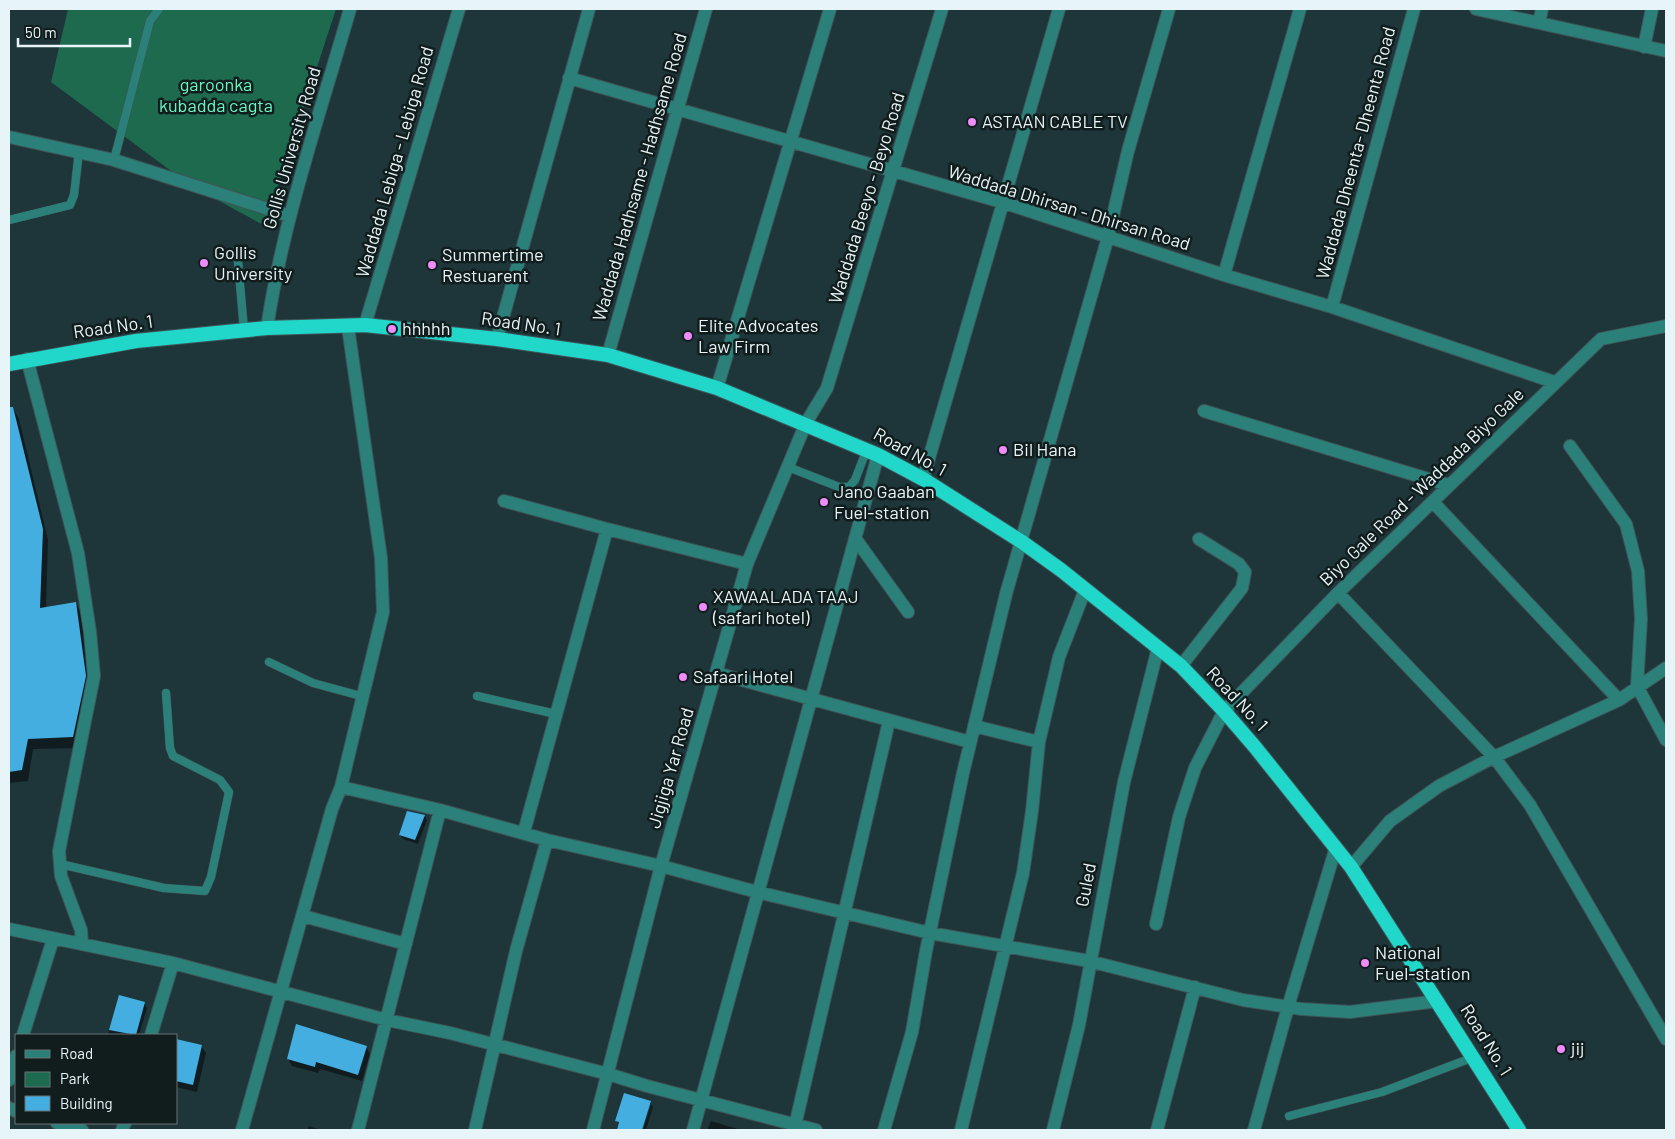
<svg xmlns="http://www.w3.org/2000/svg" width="1675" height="1139" font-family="Barlow,sans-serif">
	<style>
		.green { fill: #1e6a4e }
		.shadow { fill: #0007 }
		.building { fill: #44aee0 }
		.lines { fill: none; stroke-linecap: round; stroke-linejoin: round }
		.service-casing { stroke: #3e5558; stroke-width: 9 }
		.minor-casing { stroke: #3e5558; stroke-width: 14 }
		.tertiary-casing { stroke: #3e5558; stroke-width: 14 }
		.trunk-casing { stroke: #3e5558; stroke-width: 16 }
		.service { stroke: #2b8079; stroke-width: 8 }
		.minor { stroke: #2b8079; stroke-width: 12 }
		.tertiary { stroke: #2b8079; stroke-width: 12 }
		.trunk { stroke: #20d7ca; stroke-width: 14 }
		.poi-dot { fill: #ee8cf9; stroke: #111c1d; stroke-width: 2 }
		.labels { text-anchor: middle; stroke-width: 5; stroke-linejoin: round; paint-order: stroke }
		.park-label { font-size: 18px; fill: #67f9c0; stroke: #111c1d }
		.poi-label { font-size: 18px; fill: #e7f5f8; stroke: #111c1d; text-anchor: start }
		.street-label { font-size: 18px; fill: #e7f5f8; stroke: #111c1d }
	</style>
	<rect width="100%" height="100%" fill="#1e363a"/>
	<path class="green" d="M68,9H336L265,226L190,185L51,82Z"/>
	<path class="shadow" d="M13,408L19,419L48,540L46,609L76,604L82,615L91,687L79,748L33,749L28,781L9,783V409Z
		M425,816L427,820L418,844L403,839L400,835Z
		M120,996L144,1003L147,1008L139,1035H108Z
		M176,1040L201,1046L206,1053L197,1092L176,1087Z
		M366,1047L370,1054L362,1081L320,1069L318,1073L292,1066L288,1059Z
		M650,1102L653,1107L646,1130H643L651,1104H649L641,1130H618L620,1125L617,1121Z
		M711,1121L741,1130H707Z
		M309,1126L321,1130H307Z"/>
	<path class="building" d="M9,407H13L43,529L40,608L76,602L86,676L73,737L28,739L22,770L9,772Z
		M407,811L425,815L415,840L399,835Z
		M119,995L145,1002L136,1035L109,1030Z
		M296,1024L367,1046L358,1075L316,1062L315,1067L287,1059Z
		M176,1039L202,1045L193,1085L176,1081Z
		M624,1093L651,1101L642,1130H617L619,1122L615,1121Z"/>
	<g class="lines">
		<defs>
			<path id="service" d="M114,160L150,21L159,9
				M9,220L70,205L74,195L79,151
				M237,250L244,330
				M788,467L839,487H849L855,480L867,449
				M269,662L313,683L361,696
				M477,696L556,714
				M60,864L164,888L205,891L211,877L229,792L220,780L173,756L170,748L166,693
				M1289,1116L1382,1092L1474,1057"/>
			<path id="minor" d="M1476,9L1666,51
				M1539,23L1542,9
				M1644,47L1652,9
				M569,78L1005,203L1224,275L1332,307L1554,382
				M9,137L114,160L290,216
				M1224,275L1300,9
				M1332,307L1414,9
				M365,325L459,9
				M267,328C283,220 320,114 350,9
				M497,339L589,9
				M608,355L706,9
				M27,359L78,553L90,632L94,676L59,851L61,876L81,930L82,944
				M717,388L830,9
				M1204,411L1448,485
				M806,423L827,388L942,9
				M1570,446L1626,524L1638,571L1641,619L1637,686L1666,740
				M923,479L1059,9
				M504,501L607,529L747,564
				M1433,502L1619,700
				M855,538L908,612
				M1338,593L1494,757L1530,805L1666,1039
				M1181,666L1242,588L1245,572L1239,564L1199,539
				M716,673L970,742
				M974,726L1039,742
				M341,787L383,612L381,558L348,327
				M524,832L607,529
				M1351,867L1390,821L1439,786L1494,757L1619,700L1666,668
				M303,916L406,944
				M1156,924L1179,817L1195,768L1224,711L1338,593L1601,339L1666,326
				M9,929L173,963L387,1020L450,1033L608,1074L647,1086L816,1130
				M23,1035L53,939
				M151,1035L173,963
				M9,1080L16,1056
				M9,1108L16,1111
				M57,1123L82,1130
				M122,1130L125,1123
				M242,1130L332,809L341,787L440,810L547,840L661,866L757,892L930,933L1089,961L1243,1000L1302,1009L1350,1012L1438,1001
				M358,1130L440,810
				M475,1130L516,951L547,840
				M693,1130L878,455
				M794,1130L889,721
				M884,1130L912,1032L926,951L963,773L1006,594L1108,237L1128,151L1169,9
				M961,1130L1023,873L1032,811L1039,742L1059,657L1085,590
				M1053,1130L1079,1025L1124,782L1158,648
				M1157,1130L1195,987
				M1254,1130L1288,1007L1336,847"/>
			<path id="tertiary" d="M593,1130L661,866L747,564L806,423"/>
			<path id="trunk" d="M9,364L136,341L267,328L365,325L497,339L608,355L717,388L878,455L923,479L1022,542L1061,570L1181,666L1224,711L1255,747L1351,867L1519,1130"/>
		</defs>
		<use href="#service" class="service-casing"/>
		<use href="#minor" class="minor-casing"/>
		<use href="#tertiary" class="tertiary-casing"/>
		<use href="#trunk" class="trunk-casing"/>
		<use href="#service" class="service"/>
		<use href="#minor" class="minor"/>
		<use href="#tertiary" class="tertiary"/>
		<use href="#trunk" class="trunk"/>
	</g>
	<g class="poi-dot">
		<circle cx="972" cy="122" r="5"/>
		<circle cx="204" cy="263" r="5"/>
		<circle cx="432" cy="265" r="5"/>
		<circle cx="392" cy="329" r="5"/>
		<circle cx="688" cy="336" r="5"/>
		<circle cx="1003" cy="450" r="5"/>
		<circle cx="824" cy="502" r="5"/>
		<circle cx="703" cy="607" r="5"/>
		<circle cx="683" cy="677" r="5"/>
		<circle cx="1365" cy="963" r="5"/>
		<circle cx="1561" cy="1049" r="5"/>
	</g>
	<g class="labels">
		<g class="park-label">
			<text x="216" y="91">garoonka<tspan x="216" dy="21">kubadda cagta</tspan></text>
		</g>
		<g class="poi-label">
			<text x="982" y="128">ASTAAN CABLE TV</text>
			<text x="214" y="259">Gollis<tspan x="214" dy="21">University</tspan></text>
			<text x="442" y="261">Summertime<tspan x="442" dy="21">Restuarent</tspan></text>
			<text x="698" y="332">Elite Advocates<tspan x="698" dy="21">Law Firm</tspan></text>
			<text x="402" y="335">hhhhh</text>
			<text x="1013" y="456">Bil Hana</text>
			<text x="834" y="498">Jano Gaaban<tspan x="834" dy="21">Fuel-station</tspan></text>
			<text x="713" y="603">XAWAALADA TAAJ<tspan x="713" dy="21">(safari hotel)</tspan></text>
			<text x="693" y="683">Safaari Hotel</text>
			<text x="1375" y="959">National<tspan x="1375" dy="21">Fuel-station</tspan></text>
			<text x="1571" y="1055">jij</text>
		</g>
		<g class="street-label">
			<text transform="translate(292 148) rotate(-74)" y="6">Gollis University Road</text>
			<text transform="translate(1356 153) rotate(-75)" y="6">Waddada Dheenta- Dheenta Road</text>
			<text transform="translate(395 162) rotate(-74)" y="6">Waddada Lebiga - Lebiga Road</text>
			<text transform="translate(640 177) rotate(-74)" y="6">Waddada Hadhsame - Hadhsame Road</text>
			<text transform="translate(867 198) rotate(-73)" y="6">Waddada Beeyo - Beyo Road</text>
			<text transform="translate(1069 208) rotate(17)" y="6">Waddada Dhirsan - Dhirsan Road</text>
			<text transform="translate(521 324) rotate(8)" y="6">Road No. 1</text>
			<text transform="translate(113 327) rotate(-8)" y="6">Road No. 1</text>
			<text transform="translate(910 452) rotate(29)" y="6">Road No. 1</text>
			<text transform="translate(1422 487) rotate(-44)" y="6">Biyo Gale Road - Waddada Biyo Gale</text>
			<text transform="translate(1237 699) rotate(47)" y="6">Road No. 1</text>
			<text transform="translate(671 768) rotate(-74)" y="6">Jigjiga Yar Road</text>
			<text transform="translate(1086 885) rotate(-79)" y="6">Guled</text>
			<text transform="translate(1486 1040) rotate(58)" y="6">Road No. 1</text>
		</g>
	</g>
	<rect width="1675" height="1139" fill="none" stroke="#e7f5f8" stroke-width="20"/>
	<rect x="15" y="1034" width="162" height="90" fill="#111c1d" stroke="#677375"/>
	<rect x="25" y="1050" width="25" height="8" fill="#2b8079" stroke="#677375"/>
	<text x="60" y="1059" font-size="15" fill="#e7f5f8">Road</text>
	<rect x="25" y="1072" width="25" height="15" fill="#1e6a4e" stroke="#677375"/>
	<text x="60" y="1084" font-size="15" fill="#e7f5f8">Park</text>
	<rect x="25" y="1096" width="25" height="15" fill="#44aee0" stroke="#677375"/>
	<text x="60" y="1109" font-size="15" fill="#e7f5f8">Building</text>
	<path d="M18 38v8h112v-8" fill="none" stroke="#e7f5f8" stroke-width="2.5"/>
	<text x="25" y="38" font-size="15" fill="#e7f5f8" stroke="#111c1d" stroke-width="4" paint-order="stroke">50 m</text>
</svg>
